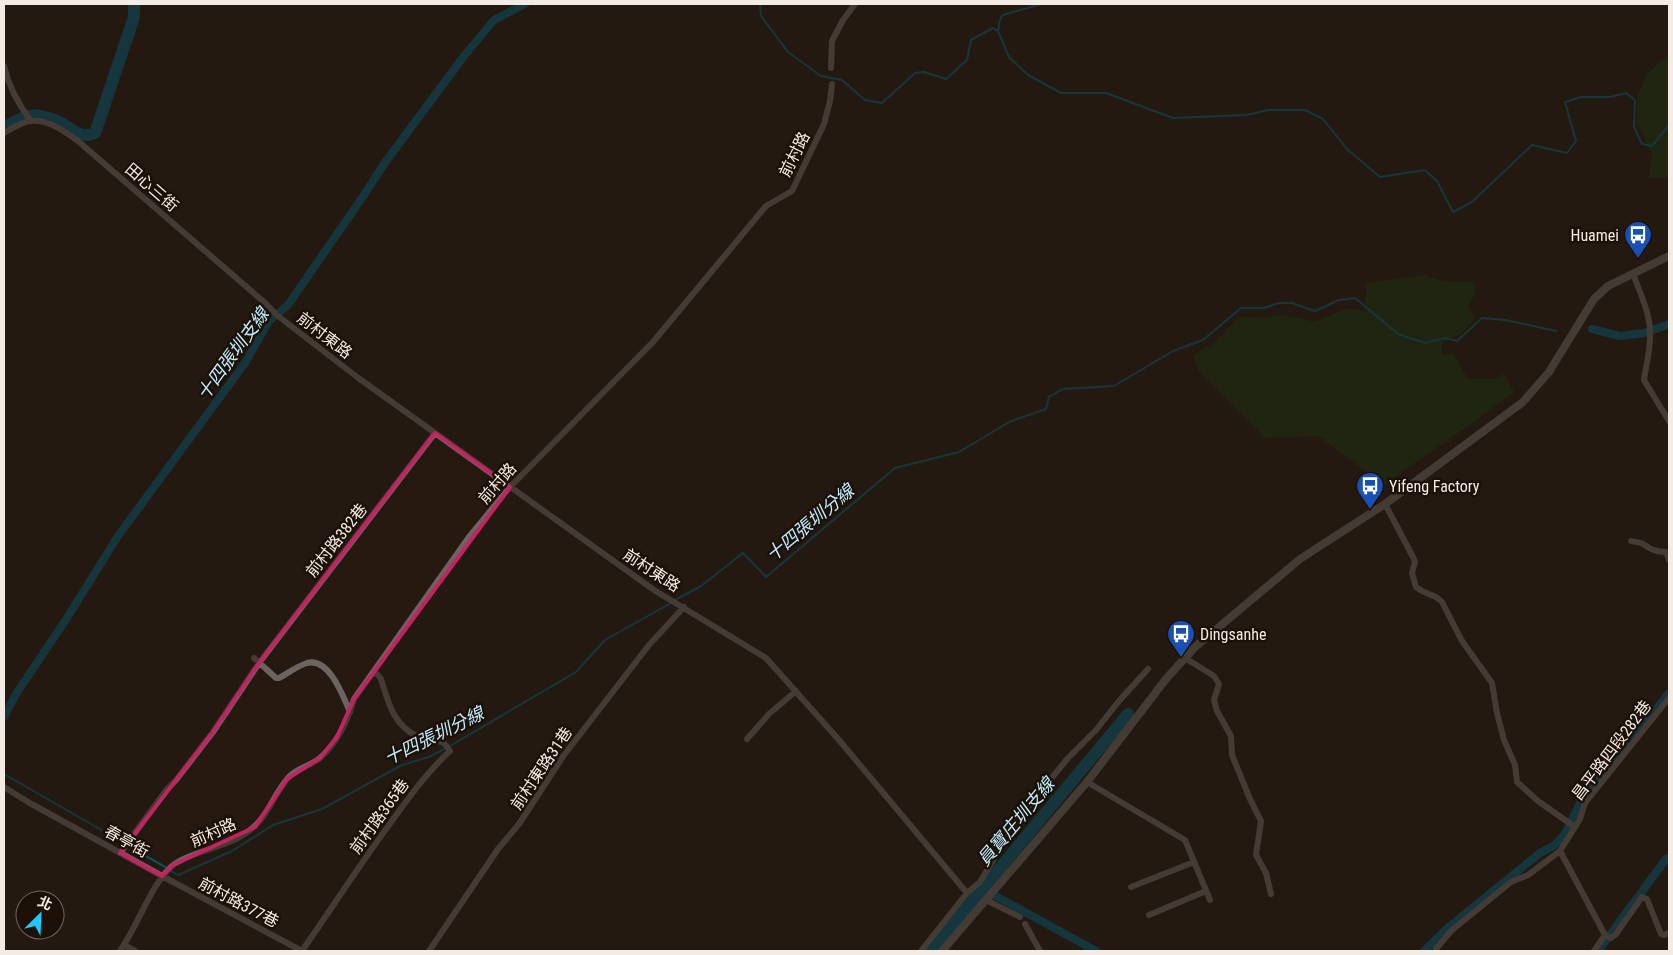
<svg xmlns="http://www.w3.org/2000/svg" width="1673" height="955" font-family="'Roboto Condensed','Noto Sans TC',sans-serif">
	<style>
		.green { fill: #1a3313 }
		.lines { fill: none; stroke-linecap: round; stroke-linejoin: round }
		.stream { stroke: #025972; stroke-width: 2 }
		.canal { stroke: #025972; stroke-width: 8 }
		.river { stroke: #025972; stroke-width: 12 }
		.minor { stroke: #6d6462; stroke-width: 6 }
		.tertiary { stroke: #6d6462; stroke-width: 8 }
		.marked { fill: none; stroke: #c42362; stroke-width: 4; stroke-linejoin: round }
		.labels { text-anchor: middle; stroke-width: 5; stroke-linejoin: round; paint-order: stroke }
		.street-label { font-size: 16px; fill: #f4ebe5; stroke: #1c1007 }
		.poi-label { font-size: 16px; fill: #f4ebe5; stroke: #1c1007; text-anchor: start }
		.water-label { font-size: 18px; font-style: italic; fill: #beebfe; stroke: #1c1007 }
	</style>
	<rect width="100%" height="100%" fill="#251910"/>
	<path class="green" d="M1669,54V177L1649,178L1652,154L1637,121V98L1647,74Z
		M1424,275L1442,281L1473,282L1476,293L1468,306L1475,319L1461,334L1442,343V355L1453,353L1468,379H1498L1504,373L1514,392L1470,425L1406,469L1384,486L1319,436L1265,438L1199,371L1193,355L1215,342L1240,316L1255,318L1285,315L1315,322L1348,308L1364,311L1367,283Z"/>
	<g class="lines">
		<path class="stream" d="M760,4L761,16L788,52L821,76L842,80L865,100L882,103L915,73L924,72L946,79L967,60L971,40L993,28L998,31L1009,57L1028,75L1061,93H1106L1173,118L1246,115L1269,110H1305L1323,119L1347,149L1380,177L1425,170L1437,181L1453,212L1472,202L1532,145L1567,153L1576,141L1565,102L1581,97H1610L1626,93L1635,100L1634,127L1642,144L1652,146L1669,125
			M998,31L1000,19L1003,15L1041,4
			M675,600L701,586L743,553L766,577L895,468L959,452L1011,421L1046,409L1049,397L1063,389L1114,386L1173,351L1203,340L1241,308H1264L1279,303H1292L1315,311L1339,300L1355,298L1398,334L1425,343L1445,338L1457,341L1482,318L1505,320L1556,331
			M450,746L576,672L605,640L671,603
			M4,774L124,843
			M128,846L167,868
			M171,871L178,875L232,851L273,825L322,809L402,765L429,757L446,748"/>
		<path class="canal" d="M1592,329L1620,336L1644,333L1669,324
			M4,717L16,694L67,618L118,536L245,363L269,321L288,305L364,195L384,164L464,56L494,20L525,4
			M983,889L1096,951
			M1424,951L1450,926L1504,882L1540,853L1555,845L1565,834L1580,803L1669,693
			M1598,951L1666,859L1669,858"/>
		<path class="river" d="M4,128C11,124 18,119 25,117C36,113 53,118 63,124C74,131 81,139 95,133L134,17V4
			M931,951L1128,714"/>
		<path class="minor" d="M4,66C9,88 18,104 31,121
			M831,68L832,41L843,20L855,4
			M4,133C11,129 18,124 26,122C44,116 64,131 78,141L264,302L278,316L357,377L654,590L766,658L839,740L967,893
			M1633,274C1641,295 1651,315 1650,337C1650,352 1646,365 1644,380L1669,421
			M1385,504L1413,557L1415,562L1412,573L1416,587L1422,591L1436,597L1442,602L1462,641L1492,683L1497,713L1504,740L1515,765L1517,782L1538,801L1575,827
			M1631,541C1634,542 1640,542 1643,544C1651,549 1655,552 1666,552L1669,560
			M254,658L276,678H279C287,674 297,666 307,663C329,657 343,696 350,712
			M1185,658L1214,676L1219,684L1214,700L1217,711L1231,736L1232,755L1250,799L1261,821L1256,855L1266,873L1271,894
			M747,739L769,714L796,691
			M1087,782L1185,840L1210,900
			M4,787L28,802L162,876L302,951C331,909 359,866 389,825C408,799 426,773 450,751C441,737 441,743 428,741C424,740 420,737 417,736C393,725 388,701 381,679L377,674L373,673
			M120,853L167,789L176,780L213,732L259,663L435,433
			M1131,887L1194,862
			M986,900L1020,917
			M1149,915L1206,891
			M1025,924L1040,951
			M1605,935L1611,938L1616,934L1642,897L1647,899L1661,934L1664,935L1669,933
			M124,945L135,951
			M1436,949L1451,931L1511,882L1528,875L1560,851
			M120,951C137,927 151,885 171,867C185,854 220,848 238,838C269,821 268,802 288,778C296,768 311,766 320,758C337,743 348,720 354,699L469,537L510,487L653,342L766,206L792,191L824,124L830,101L832,84
			M429,951L498,849L519,824L564,755L649,645L684,607
			M921,951L967,893L980,882L1018,819L1068,758L1096,730L1119,701L1148,669
			M1594,951L1605,935L1560,851L1580,819L1585,803L1669,698"/>
		<path class="tertiary" d="M942,951L1087,782L1166,679L1194,648L1300,559L1385,504L1523,402L1549,372L1594,299L1608,286L1669,256"/>
	</g>
	<path d="M0 0H1673V955H0ZM435,433L510,487L354,699L337,737L320,758L287,779L255,827L173,865L162,876L120,853L213,732L259,663Z" fill="#251910" fill-opacity=".55" fill-rule="evenodd"/>
	<path class="marked" d="M435,433L510,487L354,699L337,737L320,758L287,779L255,827L173,865L162,876L120,853L213,732L259,663Z"/>
	<defs>
		<symbol id="bus-pin" viewBox="-11 -11 22 30"><path d="M0 17L-7.5 6A9.5 9.5 0 1 1 7.5 6Z" fill="#1a4fb4" stroke="#1c1007"/><path d="M-5-6H5V4H4V6H2V4H-2V6H-4V4H-5ZM-3.5-4V0h7V-4ZM-3.5 1.2v1.5H-2V1.2ZM2 1.2v1.5H3.5V1.2Z" fill="#fff"/></symbol>
	</defs>
	<g fill-rule="evenodd">
		<use href="#bus-pin" x="1622" y="219" width="32" height="43"/>
		<use href="#bus-pin" x="1354" y="470" width="32" height="43"/>
		<use href="#bus-pin" x="1165" y="618" width="32" height="43"/>
	</g>
	<g class="labels">
		<g class="street-label">
			<text transform="translate(794 154) rotate(-64)" y="6">前村路</text>
			<text transform="translate(152 187) rotate(41)" y="6">田心三街</text>
			<text transform="translate(325 335) rotate(38)" y="6">前村東路</text>
			<text transform="translate(497 483) rotate(-49)" y="6">前村路</text>
			<text transform="translate(336 540) rotate(-52)" y="6">前村路382巷</text>
			<text transform="translate(652 570) rotate(33)" y="6">前村東路</text>
			<text transform="translate(1611 750) rotate(-53)" y="6">昌平路四段282巷</text>
			<text transform="translate(541 768) rotate(-56)" y="6">前村東路31巷</text>
			<text transform="translate(379 816) rotate(-54)" y="6">前村路365巷</text>
			<text transform="translate(213 832) rotate(-24)" y="6">前村路</text>
			<text transform="translate(127 841) rotate(29)" y="6">春亭街</text>
			<text transform="translate(239 902) rotate(28)" y="6">前村路377巷</text>
		</g>
		<g class="poi-label">
			<text x="1619" y="241" text-anchor="end">Huamei</text>
			<text x="1389" y="492">Yifeng Factory</text>
			<text x="1200" y="640">Dingsanhe</text>
		</g>
		<g class="water-label">
			<text transform="translate(233 354) rotate(-54)" y="6">十四張圳支線</text>
			<text transform="translate(810 523) rotate(-40)" y="6">十四張圳分線</text>
			<text transform="translate(434 736) rotate(-26)" y="6">十四張圳分線</text>
			<text transform="translate(1016 822) rotate(-50)" y="6">員寶庄圳支線</text>
		</g>
	</g>
	<rect width="1673" height="955" fill="none" stroke="#f4ebe5" stroke-width="10"/>
	<g transform="translate(40 915) rotate(24)"><circle r="24" fill="#1c1007" stroke="#726860"/>
	<path d="M0-4L9 19L0 12L-9 19Z" fill="#1ec9fd"/>
	<text y="-8" font-size="14" font-weight="bold" text-anchor="middle" fill="#f4ebe5">北</text>
	</g>
</svg>
